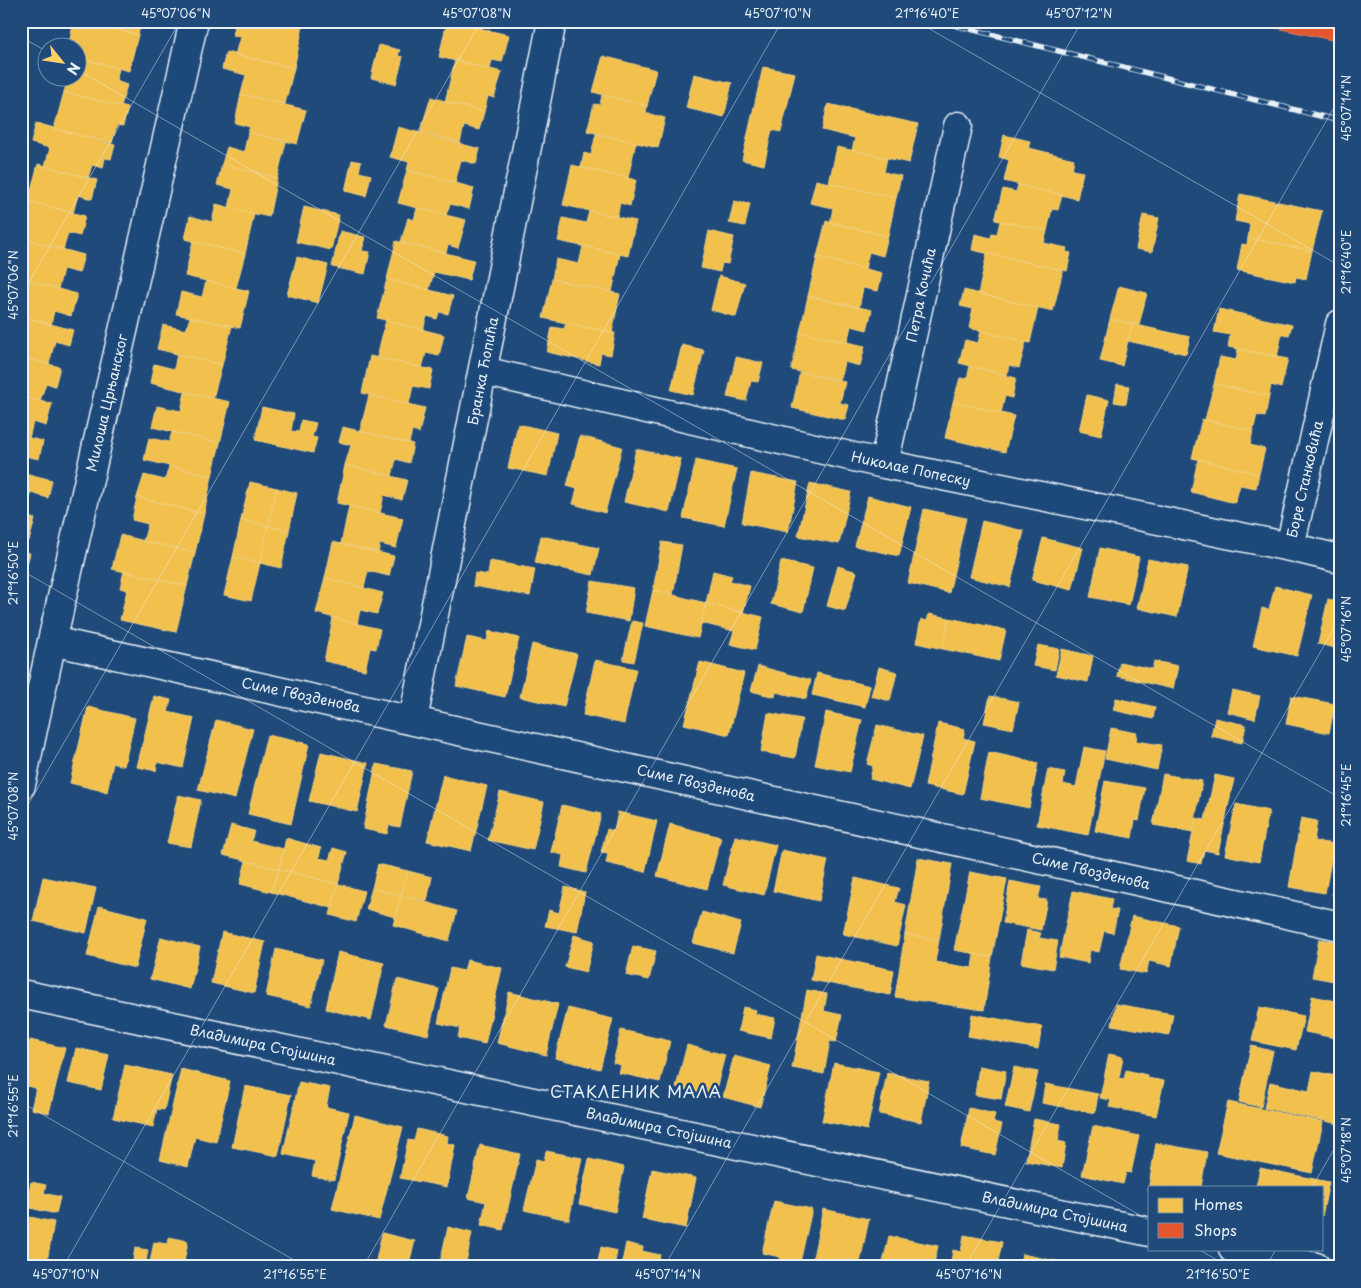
<svg xmlns="http://www.w3.org/2000/svg" width="1361" height="1288" font-family="'Playpen Sans',sans-serif">
	<style>
		.homes { fill: #f2c14e; stroke: #efcf81 }
		.shops { fill: #e4572e; stroke: #e5856b }
		.lines { fill: none; stroke-linecap: round; stroke-linejoin: round }
		.minor-casing { stroke: #e8f1f8; stroke-width: 31 }
		.minor { stroke: #1f4a7a; stroke-width: 28 }
		.rail-casing { stroke: #e8f1f8; stroke-width: 5.5 }
		.rail { stroke: #1f4a7a; stroke-width: 4; stroke-dasharray: 11; stroke-linecap: butt }
		.ticks { fill: none; stroke: #e8f1f8; stroke-width: 1; stroke-opacity: 0.45 }
		.labels { text-anchor: middle; stroke-width: 5; stroke-linejoin: round; paint-order: stroke }
		.street-label { font-size: 14px; fill: #e8f1f8; stroke: #1f4a7a }
		.quarter-label { font-size: 16px; letter-spacing: 1px; fill: #e8f1f8; stroke: #1f4a7a }
		.neatline { fill: none; stroke: #e8f1f8; stroke-width: 2 }
		.ticks-label { font-size: 12px; text-anchor: middle; fill: #e8f1f8 }
	</style>
	<rect width="100%" height="100%" fill="#1f4a7a"/>
	<filter id="ink" filterUnits="userSpaceOnUse"><feTurbulence type="fractalNoise" baseFrequency=".02" numOctaves="2"/><feDisplacementMap in="SourceGraphic" scale="10" xChannelSelector="R" yChannelSelector="G"/><feConvolveMatrix kernelMatrix="1 2 1 2 8 2 1 2 1" color-interpolation-filters="sRGB"/></filter>
	<g filter="url(#ink)">
		<path class="homes" d="M74,21H84L138,35L129,71L78,58V48H68Z
			M84,21H141L138,35Z
			M236,21H280L303,26L294,68L235,55L240,37L233,35Z
			M447,21L509,35L502,62L492,60L490,69L439,57Z
			M450,21H484L482,29Z
			M379,45L400,50L398,56L403,57L396,84L371,78Z
			M226,52L294,68L285,104L241,94L246,75L222,69Z
			M603,56L656,70L647,106L593,92Z
			M78,58L119,68L116,81L127,85L121,106L64,92L68,78H78Z
			M455,60L502,72L494,98L488,96L484,112L445,102Z
			M763,67L795,73L781,132L772,130L764,165L742,160Z
			M694,74L732,83L724,117L686,108Z
			M64,92L128,108L123,126L117,125L112,143L54,129Z
			M241,94L306,110L297,144L248,132L250,127L235,123Z
			M602,95L647,106L646,113L665,118L658,148L587,131L594,104L600,105Z
			M431,97L484,112L479,130L464,126L460,143L420,132Z
			M828,104L918,124L909,163L852,150L855,138L822,130Z
			M36,123L115,145L111,159L105,158L103,168L92,165L88,178L45,166L50,148L31,143Z
			M398,127L480,149L476,164L461,160L455,183L407,170L409,162L390,157Z
			M248,132L286,142L277,178L222,164L227,147L244,152Z
			M596,134L636,142L628,178L581,168L584,153L591,155Z
			M1004,135L1030,141L1029,148L1074,159L1072,170L1083,172L1077,199L1004,181L1009,160L999,157Z
			M837,147L887,158L884,172L901,176L896,198L829,183Z
			M352,160L361,162L359,172L371,175L366,196L345,191Z
			M38,164L97,180L92,199L78,195L73,213L28,201Z
			M222,164L277,178L269,217L229,208L233,189L217,185Z
			M572,165L636,180L630,206L620,203L617,217L563,205Z
			M407,170L474,188L469,209L450,204L446,215L398,203Z
			M816,180L896,198L888,236L830,223L833,208L810,203Z
			M1018,185L1062,195L1058,210L1052,209L1047,231L995,220L1003,189L1016,192Z
			M1240,194L1322,211L1312,251L1248,238L1250,224L1235,221Z
			M28,201L85,216L80,236L68,233L63,250L21,238V227Z
			M734,201L750,204L745,226L729,223Z
			M216,204L254,214L245,254L185,239L190,216L212,222Z
			M304,207L339,215L331,250L296,242Z
			M417,208L466,220L458,248L448,245L446,253L401,242L408,218L414,220Z
			M589,211L636,221L628,256L558,241L563,218L586,223Z
			M1143,215L1159,218L1152,252L1136,249Z
			M826,221L888,236L883,256L869,252L865,269L817,257Z
			M1000,221L1047,231L1044,243L1067,248L1066,252L1071,253L1067,271L972,250L975,234L991,238L992,233L997,234Z
			M340,231L365,237L362,251L370,252L365,274L332,267Z
			M709,231L734,237L728,264L722,263L720,272L701,268Z
			M21,238L84,255L79,273L63,269L58,289L21,279Z
			M1248,238L1312,251L1306,279L1296,277L1295,282L1237,270L1242,244L1247,245Z
			M193,241L245,254L236,288L185,276Z
			M396,241L474,260L469,280L434,272L429,290L387,279Z
			M583,246L620,254L612,292L552,279L556,259L579,264Z
			M987,253L1063,270L1053,311L978,294Z
			M297,257L328,265L318,303L287,295Z
			M817,257L882,273L878,291L863,288L859,308L808,296Z
			M719,276L745,283L736,317L711,310Z
			M21,279L77,294L71,316L54,311L51,325L21,316Z
			M387,279L453,296L448,314L439,312L437,319L427,316L423,330L377,318Z
			M552,279L620,294L612,333L543,318Z
			M206,281L249,291L240,328L176,314L181,292L202,297Z
			M1119,286L1147,293L1139,325L1110,319Z
			M964,290L1038,308L1030,343L969,328L973,309L960,306Z
			M808,296L872,310L867,330L851,326L847,343L800,332Z
			M1219,309L1292,325L1289,335L1282,334L1277,357L1228,347L1230,335L1214,332Z
			M21,316L73,330L69,345L55,341L49,364L21,357Z
			M190,317L232,326L222,365L157,349L163,325L186,330Z
			M1110,319L1132,324L1122,366L1100,361Z
			M386,320L444,335L439,356L426,353L422,368L377,357Z
			M566,323L615,333L611,355L601,353L599,364L547,352L552,327L564,329Z
			M1132,324L1190,337L1186,354L1128,341Z
			M981,331L1026,342L1019,368L1009,365L1007,375L959,363L965,340L978,343Z
			M800,332L865,346L860,366L844,362L840,380L791,370Z
			M682,345L704,350L693,395L671,390Z
			M1238,349L1288,359L1281,388L1271,385L1269,396L1214,384L1220,357L1236,360Z
			M177,354L222,365L213,398L150,383L154,364L174,369Z
			M370,356L433,370L429,389L413,386L409,404L362,393Z
			M21,357L60,367L55,386L46,383L40,401L21,396Z
			M736,357L763,363L758,382L751,381L746,401L727,397Z
			M970,366L1016,378L1012,398L1005,396L1001,413L953,402L960,378L967,379Z
			M800,372L845,382L840,403L849,405L845,420L792,408Z
			M1117,384L1129,386L1126,404L1114,402Z
			M1214,384L1269,396L1265,417L1257,415L1253,431L1205,420Z
			M185,392L230,402L220,443L152,427L157,406L181,411Z
			M369,395L425,408L419,433L412,431L409,443L360,431Z
			M1087,395L1109,400L1101,436L1079,431Z
			M21,396L52,404L46,426L33,422L29,438L21,436Z
			M953,402L1014,416L1005,452L945,438Z
			M262,407L294,414L291,431L299,432L301,420L316,423L312,437L317,438L313,453L255,440Z
			M1202,419L1253,431L1250,445L1265,449L1259,474L1192,458Z
			M518,424L557,433L548,476L508,468Z
			M343,427L413,444L409,463L396,459L392,476L345,465L351,445L339,442Z
			M172,432L220,443L212,476L144,460L149,438L169,442Z
			M21,436L43,441L39,459L25,456L21,470Z
			M580,436L622,447L605,513L573,504L577,489L567,486Z
			M636,449L681,459L669,512L624,502Z
			M1198,459L1259,474L1256,488L1240,485L1235,503L1191,492Z
			M696,460L737,469L724,526L683,518Z
			M345,465L407,480L402,500L384,495L380,513L337,503Z
			M169,466L212,476L204,514L137,497L144,475L165,480Z
			M21,472L52,480L48,498L31,493L25,516L21,515Z
			M751,473L798,482L788,532L742,523Z
			M250,482L277,488L268,526L241,520Z
			M810,483L851,492L839,544L798,536Z
			M277,488L297,493L289,531L268,526Z
			M868,496L911,507L899,556L855,546Z
			M137,497L204,514L195,553L143,541L148,524L132,520Z
			M349,506L403,518L396,548L380,544L378,553L341,544Z
			M924,509L966,518L949,593L908,583Z
			M21,515L35,519L29,541L21,539Z
			M241,520L268,526L260,563L233,557Z
			M982,521L1024,531L1010,587L969,577Z
			M268,526L289,531L281,568L260,563Z
			M120,535L195,553L187,586L112,569Z
			M541,536L599,548L593,575L535,563Z
			M1043,538L1083,548L1072,590L1032,580Z
			M333,542L394,556L389,576L368,571L364,588L325,578Z
			M662,542L682,545L673,595L653,590Z
			M1100,548L1139,557L1129,605L1090,597Z
			M21,551L30,553L22,583H21Z
			M233,557L260,563L251,601L224,595Z
			M1148,559L1188,567L1177,617L1137,608Z
			M490,561L535,569L530,596L473,586L475,573L488,575Z
			M781,561L813,568L803,612L771,604Z
			M838,566L857,572L845,611L827,606Z
			M124,571L187,586L176,632L120,620L127,590L120,588Z
			M713,571L732,576L730,581L750,586L743,613L706,603Z
			M325,578L383,593L377,614L360,610L357,624L316,613Z
			M592,581L634,588L629,621L586,613Z
			M1275,586L1312,595L1297,656L1253,646L1262,608L1269,610Z
			M653,590L706,603L698,638L645,626Z
			M1328,599L1340,602V649L1318,644Z
			M706,603L763,617L755,650L730,644L734,631L701,623Z
			M929,614L949,618L943,649L916,643L921,619L927,621Z
			M333,618L380,629L376,649L370,648L365,670L324,661Z
			M949,618L1006,630L999,661L943,649Z
			M632,621L643,623L634,662L623,660Z
			M489,631L519,638L505,697L456,686L467,637L487,641Z
			M532,644L577,654L564,707L520,697Z
			M1038,645L1059,649L1055,670L1033,666Z
			M1062,649L1093,656L1088,682L1056,675Z
			M595,660L636,669L624,724L583,715Z
			M1154,661L1178,666L1173,689L1117,676L1120,662L1152,669Z
			M700,662L744,673L729,735L684,724Z
			M758,666L811,680L806,699L776,692L775,697L751,691Z
			M879,667L897,672L890,701L871,696Z
			M817,673L870,686L865,707L812,695Z
			M1232,690L1260,696L1255,719L1227,712Z
			M154,696L171,700L168,712L194,718L183,768L157,762L156,771L137,767Z
			M990,696L1019,702L1013,729L984,723Z
			M1291,696L1335,704L1329,733L1286,724Z
			M1116,698L1155,707L1153,719L1113,710Z
			M88,707L135,718L124,766L113,763L107,792L70,783Z
			M826,712L862,720L850,772L815,765Z
			M768,713L802,719L795,758L761,752Z
			M1215,718L1246,725L1242,743L1211,736Z
			M216,720L253,729L235,799L198,790Z
			M938,723L965,729L963,738L975,741L963,794L925,786Z
			M877,725L923,736L910,789L870,779L873,766L867,764Z
			M1111,728L1137,733L1136,741L1162,745L1157,770L1105,759Z
			M267,735L309,744L291,824L248,814Z
			M1084,747L1105,751L1088,835L1037,825L1048,769L1065,772L1063,784L1076,787Z
			M321,752L368,763L357,812L309,801Z
			M989,752L1038,763L1029,808L980,798Z
			M376,764L412,771L400,827L389,825L387,834L363,829Z
			M1163,774L1202,781L1193,832L1153,825Z
			M443,775L487,786L471,851L427,841Z
			M1215,775L1234,779L1218,853L1204,850L1201,864L1187,861L1196,818L1205,820Z
			M1105,781L1145,788L1139,821L1135,820L1132,838L1095,831Z
			M500,792L544,802L533,850L488,840Z
			M178,795L201,800L191,847L167,843Z
			M1236,804L1269,811L1259,862L1225,855Z
			M562,805L601,814L586,873L561,867L563,855L551,852Z
			M618,812L657,821L645,872L606,863L608,853L601,852L607,829L614,831Z
			M1301,818L1317,821L1314,841L1334,844L1325,893L1289,887Z
			M670,824L721,837L707,889L657,876Z
			M231,825L254,831L251,841L284,849L279,869L223,855Z
			M735,836L776,845L764,895L723,885Z
			M286,838L321,848L319,858L329,860L333,848L347,852L338,884L279,869Z
			M782,850L828,860L819,901L773,891Z
			M918,858L952,864L939,940L905,934Z
			M1340,860V897L1332,895Z
			M246,861L279,869L271,892L240,884Z
			M378,864L408,871L401,895L372,888Z
			M279,869L338,884L332,908L271,892Z
			M408,871L432,877L427,901L401,895Z
			M970,872L1007,879L992,957L954,950Z
			M43,877L96,888L86,933L33,921Z
			M855,878L899,888L895,902L906,905L897,946L843,934Z
			M1010,881L1041,887L1038,899L1047,900L1041,930L1003,923Z
			M338,884L364,891L356,922L330,915Z
			M565,887L585,892L577,932L545,926L549,910L559,913Z
			M372,888L401,895L395,917L366,909Z
			M1073,891L1112,899L1110,909L1118,910L1113,933L1104,931L1099,952L1090,950L1088,963L1059,957Z
			M401,895L457,911L449,941L393,925Z
			M99,906L147,918L135,968L87,956Z
			M702,912L741,923L733,953L693,943Z
			M1132,916L1179,926L1171,966L1149,961L1146,974L1120,969Z
			M1027,930L1041,933L1039,938L1058,941L1053,969L1021,963Z
			M222,932L265,942L254,993L211,983Z
			M905,934L939,940L935,962L972,968L974,954L992,957L984,1010L895,997Z
			M574,935L594,941L586,972L565,967Z
			M161,937L200,947L190,989L150,979Z
			M1319,939L1340,942V982L1312,977Z
			M633,946L656,951L649,980L626,975Z
			M276,949L322,960L311,1006L266,996Z
			M338,952L384,963L371,1020L326,1009Z
			M816,954L894,970L890,995L811,980Z
			M467,960L502,968L485,1044L458,1038L460,1028L438,1023L450,968L464,971Z
			M397,979L439,989L428,1035L386,1025Z
			M807,990L827,994L824,1011L842,1015L836,1042L830,1041L824,1074L792,1068Z
			M509,992L558,1004L546,1055L497,1043Z
			M1312,996L1340,1002V1039L1305,1032Z
			M1116,1004L1173,1014L1169,1035L1112,1025Z
			M743,1007L756,1010L755,1014L775,1018L771,1038L738,1031Z
			M1259,1007L1304,1016L1296,1050L1252,1041Z
			M568,1008L613,1019L600,1069L555,1058Z
			M972,1014L1042,1027L1038,1049L968,1036Z
			M621,1030L670,1041L660,1082L619,1073L621,1065L613,1063Z
			M30,1040L65,1048L49,1113L31,1109L36,1088L21,1085V1076Z
			M687,1045L725,1055L714,1097L676,1087Z
			M1251,1046L1273,1051L1261,1107L1239,1102Z
			M76,1048L109,1055L101,1090L68,1083Z
			M1109,1054L1123,1057L1119,1078L1124,1079L1126,1070L1147,1075V1078L1164,1081L1156,1116L1109,1107L1111,1100L1100,1098Z
			M734,1056L771,1066L760,1107L723,1097Z
			M834,1063L879,1072L867,1130L822,1121Z
			M125,1065L172,1075L164,1110L157,1109L153,1127L113,1118Z
			M979,1066L1006,1071L1001,1099L975,1095Z
			M1014,1067L1038,1072L1029,1112L1005,1107Z
			M181,1069L230,1081L216,1142L195,1137L188,1167L160,1160Z
			M1313,1071L1340,1077L1339,1124L1264,1108L1270,1082L1309,1091Z
			M887,1073L929,1081L921,1122L879,1114Z
			M299,1082L330,1088L326,1107L349,1112L334,1180L312,1176L315,1161L283,1154Z
			M1045,1084L1098,1094L1095,1113L1042,1103Z
			M245,1086L291,1095L278,1156L232,1147Z
			M1228,1102L1323,1122L1312,1173L1216,1153Z
			M969,1108L995,1114L993,1122L1002,1124L995,1155L961,1148Z
			M355,1115L403,1127L379,1220L332,1209Z
			M1034,1119L1061,1124L1058,1141L1066,1143L1062,1168L1026,1161Z
			M1093,1126L1139,1136L1131,1173L1126,1172L1123,1184L1082,1175Z
			M417,1129L448,1136L447,1143L455,1145L447,1187L400,1178L408,1140L414,1141Z
			M1156,1143L1207,1152L1201,1187H1150V1191H1148Z
			M480,1145L520,1154L503,1230L481,1225L486,1202L468,1198Z
			M546,1151L582,1158L569,1220L524,1210L536,1159L544,1161Z
			M589,1159L624,1167L615,1212L579,1204Z
			M1260,1168L1329,1182L1322,1216V1187H1256Z
			M652,1169L696,1178L686,1228L642,1219Z
			M31,1182L46,1185L44,1193L60,1197L56,1214L26,1207Z
			M774,1201L812,1209L799,1267L778,1265L780,1257L762,1253Z
			M823,1209L869,1219L859,1267H811Z
			M30,1217L54,1222L46,1267H21Z
			M448,1227L472,1233L465,1267H439Z
			M382,1233L415,1241L408,1267H385L375,1265Z
			M964,1235L1002,1242L997,1267H950L953,1250L961,1252Z
			M889,1236L938,1246L933,1267H882Z
			M169,1237L188,1241L183,1267H149L154,1242L168,1244Z
			M626,1243L643,1247L642,1251L660,1255L657,1267H621Z
			M601,1247L617,1251L614,1267H597Z
			M135,1248L148,1250L145,1267H132Z
			M1022,1254L1065,1263L1064,1267H1019Z"/>
		<path class="shops" d="M1264,21H1337L1332,40L1263,25Z
			M1337,21H1340V42L1332,40Z"/>
		<g class="lines">
			<defs>
				<path id="minor" d="M483,371L884,464L1290,547L1340,559
					M884,464L958,126
					M1290,547L1340,324
					M52,641L1340,926
					M413,720L552,21
					M21,785L52,641L194,21
					M21,994L1150,1232
					M1233,1249L1316,1267"/>
			</defs>
			<use href="#minor" class="minor-casing"/>
			<use href="#minor" class="minor"/>
			<defs>
				<path id="rail" d="M938,21L1340,121"/>
			</defs>
			<use href="#rail" class="rail-casing"/>
			<use href="#rail" class="rail"/>
		</g>
	</g>
	<path class="ticks" d="M916,21L1340,266M21,37L48,52M78,70L1340,798M21,296L180,21M21,570L1150,1221M21,817L481,21M21,1102L306,1267M1312,1187L1340,1139M1198,1249L1229,1267M63,1267L782,21M363,1267L1082,21M664,1267L1340,97M965,1267L1340,618M1266,1267L1276,1249"/>
	<g class="labels">
		<g class="street-label">
			<text transform="translate(921 295) rotate(-78)" y="5">Петра Кочића</text>
			<text transform="translate(483 371) rotate(-79)" y="5">Бранка Ћопића</text>
			<text transform="translate(107 403) rotate(-77)" y="5">Милоша Црњанског</text>
			<text transform="translate(911 469) rotate(12)" y="5">Николае Попеску</text>
			<text transform="translate(1305 479) rotate(-77)" y="5">Боре Станковића</text>
			<text transform="translate(301 695) rotate(12)" y="5">Симе Гвозденова</text>
			<text transform="translate(696 783) rotate(13)" y="5">Симе Гвозденова</text>
			<text transform="translate(1091 871) rotate(13)" y="5">Симе Гвозденова</text>
			<text transform="translate(263 1045) rotate(12)" y="5">Владимира Стојшина</text>
			<text transform="translate(659 1128) rotate(12)" y="5">Владимира Стојшина</text>
			<text transform="translate(1055 1212) rotate(12)" y="5">Владимира Стојшина</text>
		</g>
		<g class="quarter-label">
			<text x="636" y="1098">СТАКЛЕНИК МАЛА</text>
		</g>
	</g>
	<rect width="1361" height="1288" fill="none" stroke="#1f4a7a" stroke-width="55"/>
	<rect x="1148" y="1186" width="175" height="65" fill="#1f4a7a" stroke="#6f8dac"/>
	<rect x="1158" y="1198" width="25" height="15" fill="#f2c14e" stroke="#6f8dac"/>
	<text x="1194" y="1210" font-size="15" fill="#e8f1f8">Homes</text>
	<rect x="1158" y="1223" width="25" height="15" fill="#e4572e" stroke="#6f8dac"/>
	<text x="1194" y="1236" font-size="15" fill="#e8f1f8">Shops</text>
	<g transform="translate(62 62) rotate(120)"><circle r="24" fill="#1f4a7a" stroke="#6f8dac"/>
	<path d="M0-4L9 19L0 12L-9 19Z" fill="#ffd166"/>
	<text y="-8" font-size="14" font-weight="bold" text-anchor="middle" fill="#e8f1f8">N</text>
	</g>
	<rect x="28" y="28" width="1306" height="1232" class="neatline"/>
	<g class="ticks-label">
		<text x="176" y="18">45°07'06"N</text>
		<text x="477" y="18">45°07'08"N</text>
		<text x="778" y="18">45°07'10"N</text>
		<text x="927" y="18">21°16'40"E</text>
		<text x="1079" y="18">45°07'12"N</text>
		<text transform="translate(1347 108) rotate(-90)" y="4">45°07'14"N</text>
		<text transform="translate(1347 262) rotate(-90)" y="4">21°16'40"E</text>
		<text transform="translate(14 285) rotate(-90)" y="4">45°07'06"N</text>
		<text transform="translate(14 573) rotate(-90)" y="4">21°16'50"E</text>
		<text transform="translate(1347 629) rotate(-90)" y="4">45°07'16"N</text>
		<text transform="translate(1347 795) rotate(-90)" y="4">21°16'45"E</text>
		<text transform="translate(14 806) rotate(-90)" y="4">45°07'08"N</text>
		<text transform="translate(14 1106) rotate(-90)" y="4">21°16'55"E</text>
		<text transform="translate(1347 1150) rotate(-90)" y="4">45°07'18"N</text>
		<text x="66" y="1279">45°07'10"N</text>
		<text x="295" y="1279">21°16'55"E</text>
		<text x="668" y="1279">45°07'14"N</text>
		<text x="969" y="1279">45°07'16"N</text>
		<text x="1218" y="1279">21°16'50"E</text>
	</g>
</svg>
